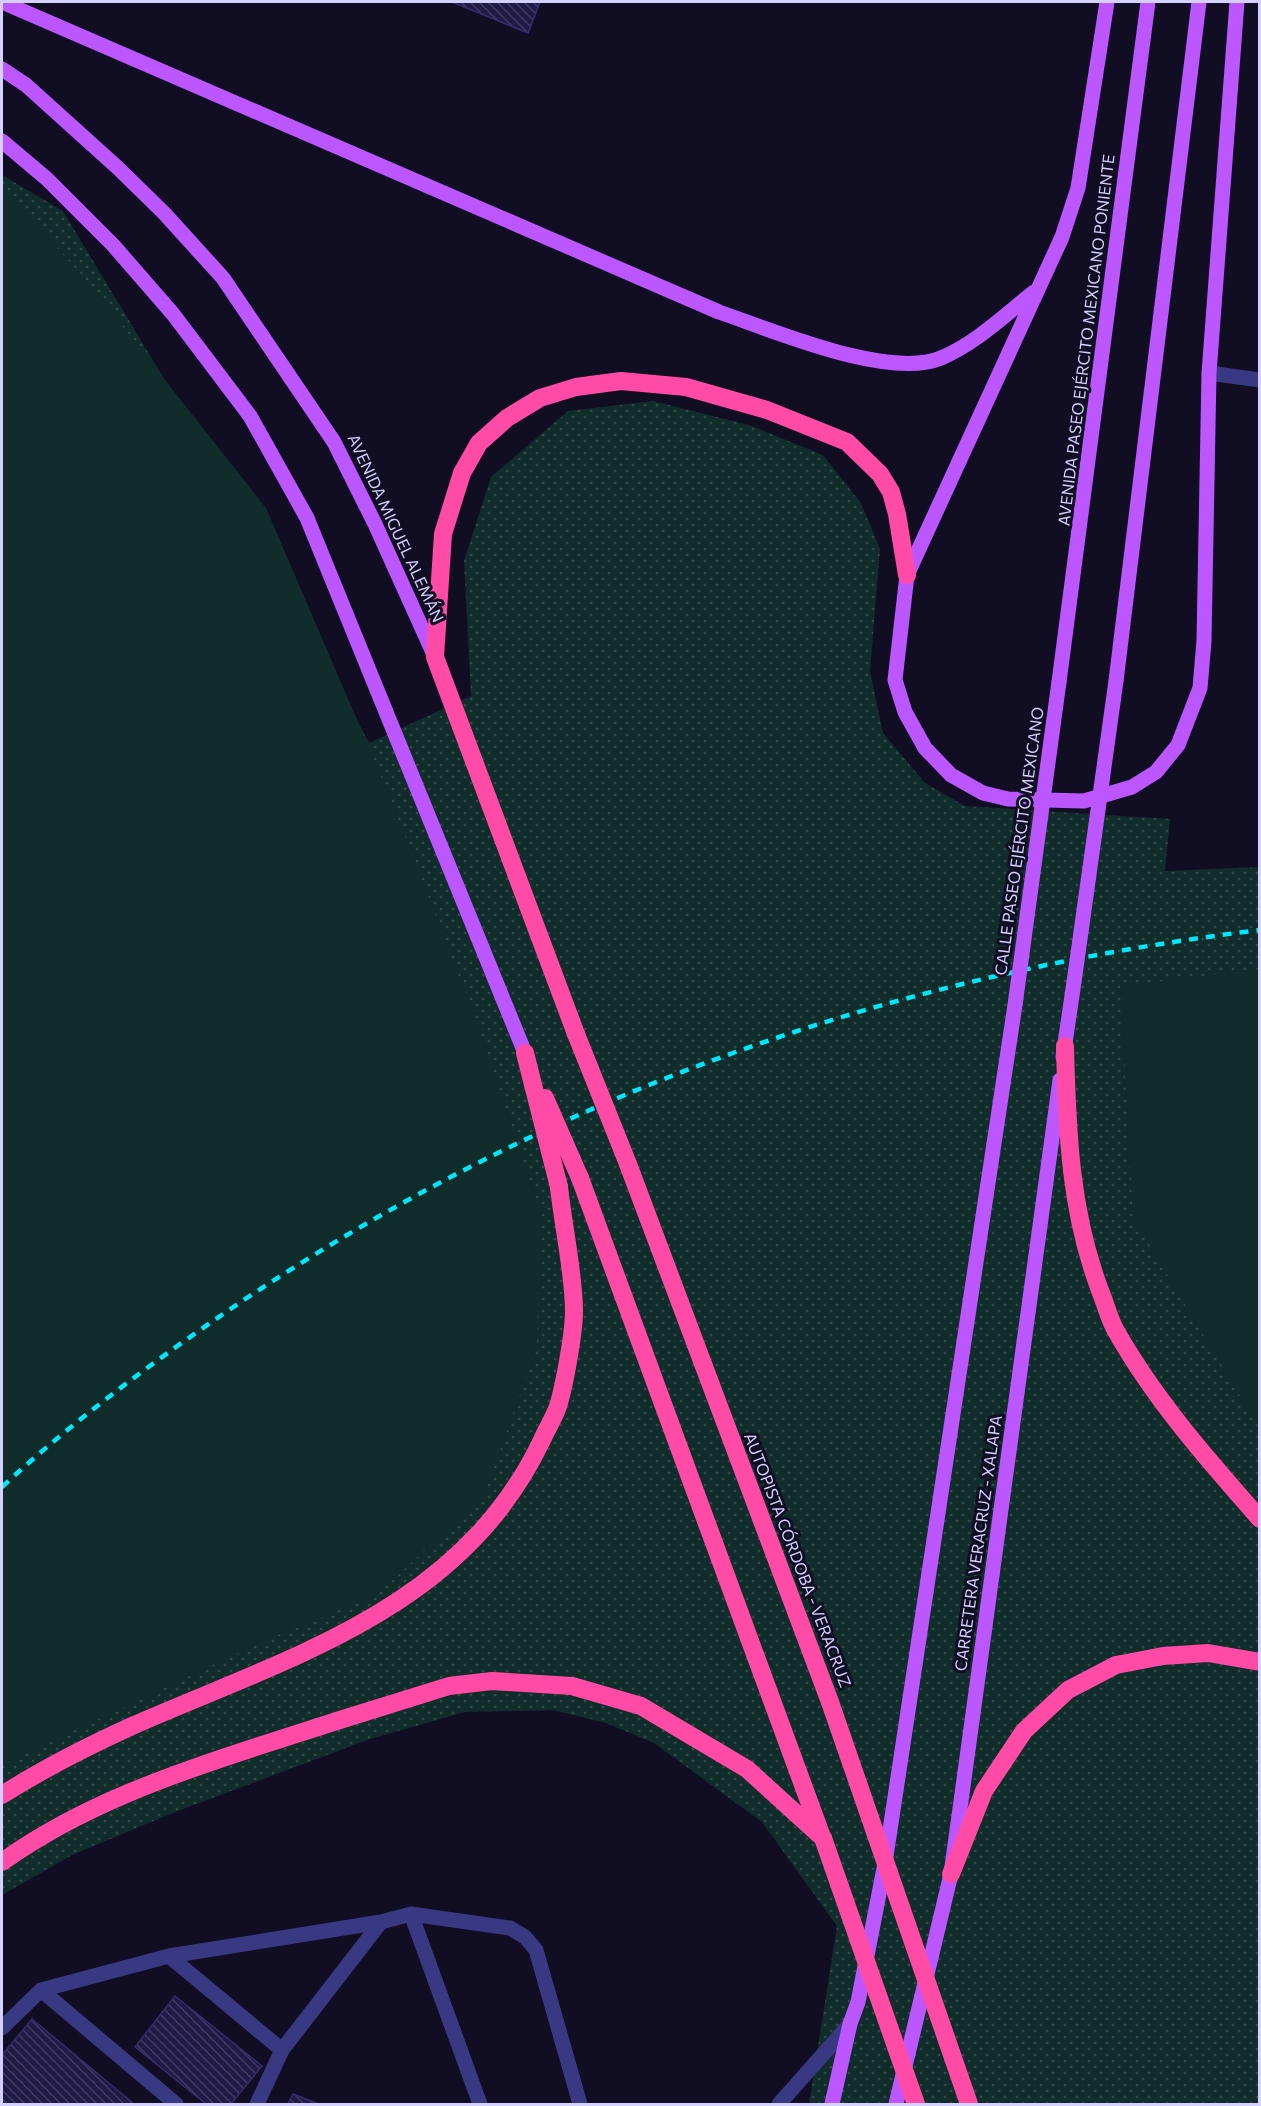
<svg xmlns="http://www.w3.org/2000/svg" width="1261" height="2106" font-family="Commissioner,sans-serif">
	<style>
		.grass { fill: url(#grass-dots) }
		.park { fill: #112d2b }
		.building { fill: url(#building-back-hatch); stroke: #372b70; stroke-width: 1.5 }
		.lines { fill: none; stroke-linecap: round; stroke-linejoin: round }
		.service { stroke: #393882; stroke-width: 15 }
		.primary { stroke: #bc57ff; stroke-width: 15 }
		.motorway { stroke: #ff4ba5; stroke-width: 18 }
		.rail { stroke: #00e8fb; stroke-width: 4.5; stroke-dasharray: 9 8; stroke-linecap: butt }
		.primary-bridge { stroke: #bc57ff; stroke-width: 15 }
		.motorway-bridge { stroke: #ff4ba5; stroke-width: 18 }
		.labels { text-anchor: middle; stroke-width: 6; stroke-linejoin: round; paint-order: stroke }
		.street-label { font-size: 16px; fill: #d4d0ff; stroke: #110e23 }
	</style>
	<defs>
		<pattern id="grass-dots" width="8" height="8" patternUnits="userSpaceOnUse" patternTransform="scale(1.5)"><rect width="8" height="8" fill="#112d2b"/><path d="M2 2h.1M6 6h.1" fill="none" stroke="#334a4b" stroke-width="1.8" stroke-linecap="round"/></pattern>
		<pattern id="building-back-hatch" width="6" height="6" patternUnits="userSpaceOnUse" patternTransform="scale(1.5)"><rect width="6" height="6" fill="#211a44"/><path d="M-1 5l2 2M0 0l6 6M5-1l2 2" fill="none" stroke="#403a60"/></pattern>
	</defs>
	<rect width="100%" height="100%" fill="#110e23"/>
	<path class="grass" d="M2,175L63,211L272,558L369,743L471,696L464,561L491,477L568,411L653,401L749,425L823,455L861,503L880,549L870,671L883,733L925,783L965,806L1170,819L1165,871L1259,867V2104H809L837,1926L762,1822L654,1743L606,1723L553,1710L465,1712L370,1739L170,1814L72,1855L2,1895Z"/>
	<path class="park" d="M2,188L82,275L266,508L388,792L475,1017L540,1210L537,1346L485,1494L377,1595L264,1641L2,1765Z
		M1259,969H1260L1259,1428L1133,1218L1120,986Z"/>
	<path class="building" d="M452,2H540L528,33Z
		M175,1996L262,2066L231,2104H206L135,2047Z
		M32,2019L134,2104H2V2055Z
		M293,2094L319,2104H288Z"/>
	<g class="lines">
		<path class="service" d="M1209,373L1260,380
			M411,1914L480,2104
			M169,1956L282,2050
			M41,1990L176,2104
			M2,2028L41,1990L169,1956L381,1922L411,1914L510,1928L525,1937L536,1950L580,2104
			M257,2104L282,2050L381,1922
			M779,2104L850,2024"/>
		<path class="primary" d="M2,2L719,312C772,330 888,380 941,358C975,344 1005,315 1034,292
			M1107,2L1078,188L1062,237L907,575L895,680L905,712L925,748L951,775L983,793L1008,799L1084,801L1132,787L1156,772L1178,745L1200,688L1204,641L1209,373L1237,2
			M2,69L26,85L118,168L164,213L223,278L334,442L375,524L435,657
			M2,141L47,179L113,245L173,314L250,416L307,518L525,1053
			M1116,681L1199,2
			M1059,682L1148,2
			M1063,1057L1074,982
			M832,2104L850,2024L858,2002L885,1863L1015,1005
			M896,2104L951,1874L1060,1080"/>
		<path class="motorway" d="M576,1034L435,657L443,534L462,473L479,443L507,418L540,398L576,387L621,381L686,387L767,410L847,442L880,474L891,492L897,514L907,575
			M1065,1046C1067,1131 1070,1213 1101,1293C1106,1305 1109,1319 1116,1331C1155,1400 1208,1460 1260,1519
			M628,1164L830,1702
			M580,1178L821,1834
			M2,1795C43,1769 88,1746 132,1726C291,1656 461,1610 542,1440C547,1428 556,1415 559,1403C565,1382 574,1332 574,1311C574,1275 563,1225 559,1187
			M2,1862C80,1806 172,1774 262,1745C324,1725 387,1705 449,1686L492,1681L572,1686L641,1706L747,1769L823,1838
			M951,1874L984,1791L1024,1731L1068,1690L1116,1665L1163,1656L1208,1653L1260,1662"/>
		<path class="rail" d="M2,1487C72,1422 150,1364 229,1310C543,1097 883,976 1260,930"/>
		<path class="primary-bridge" d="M1074,982L1116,681
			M1015,1005L1059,682"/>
		<path class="motorway-bridge" d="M576,1034L628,1164
			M525,1053L559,1187
			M545,1098L580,1178
			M830,1702L969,2104
			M823,1838L916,2104"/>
	</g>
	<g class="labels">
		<g class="street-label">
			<text transform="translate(1086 340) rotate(-83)" y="6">AVENIDA PASEO EJÉRCITO MEXICANO PONIENTE</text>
			<text transform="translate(396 528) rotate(65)" y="6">AVENIDA MIGUEL ALEMÁN</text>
			<text transform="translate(1019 841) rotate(-82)" y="6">CALLE PASEO EJÉRCITO MEXICANO</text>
			<text transform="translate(978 1543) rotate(-82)" y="6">CARRETERA VERACRUZ - XALAPA</text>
			<text transform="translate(798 1560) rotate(69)" y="6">AUTOPISTA CÓRDOBA - VERACRUZ</text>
		</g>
	</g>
	<rect width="1261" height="2106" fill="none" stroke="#d4d0ff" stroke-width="6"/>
</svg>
